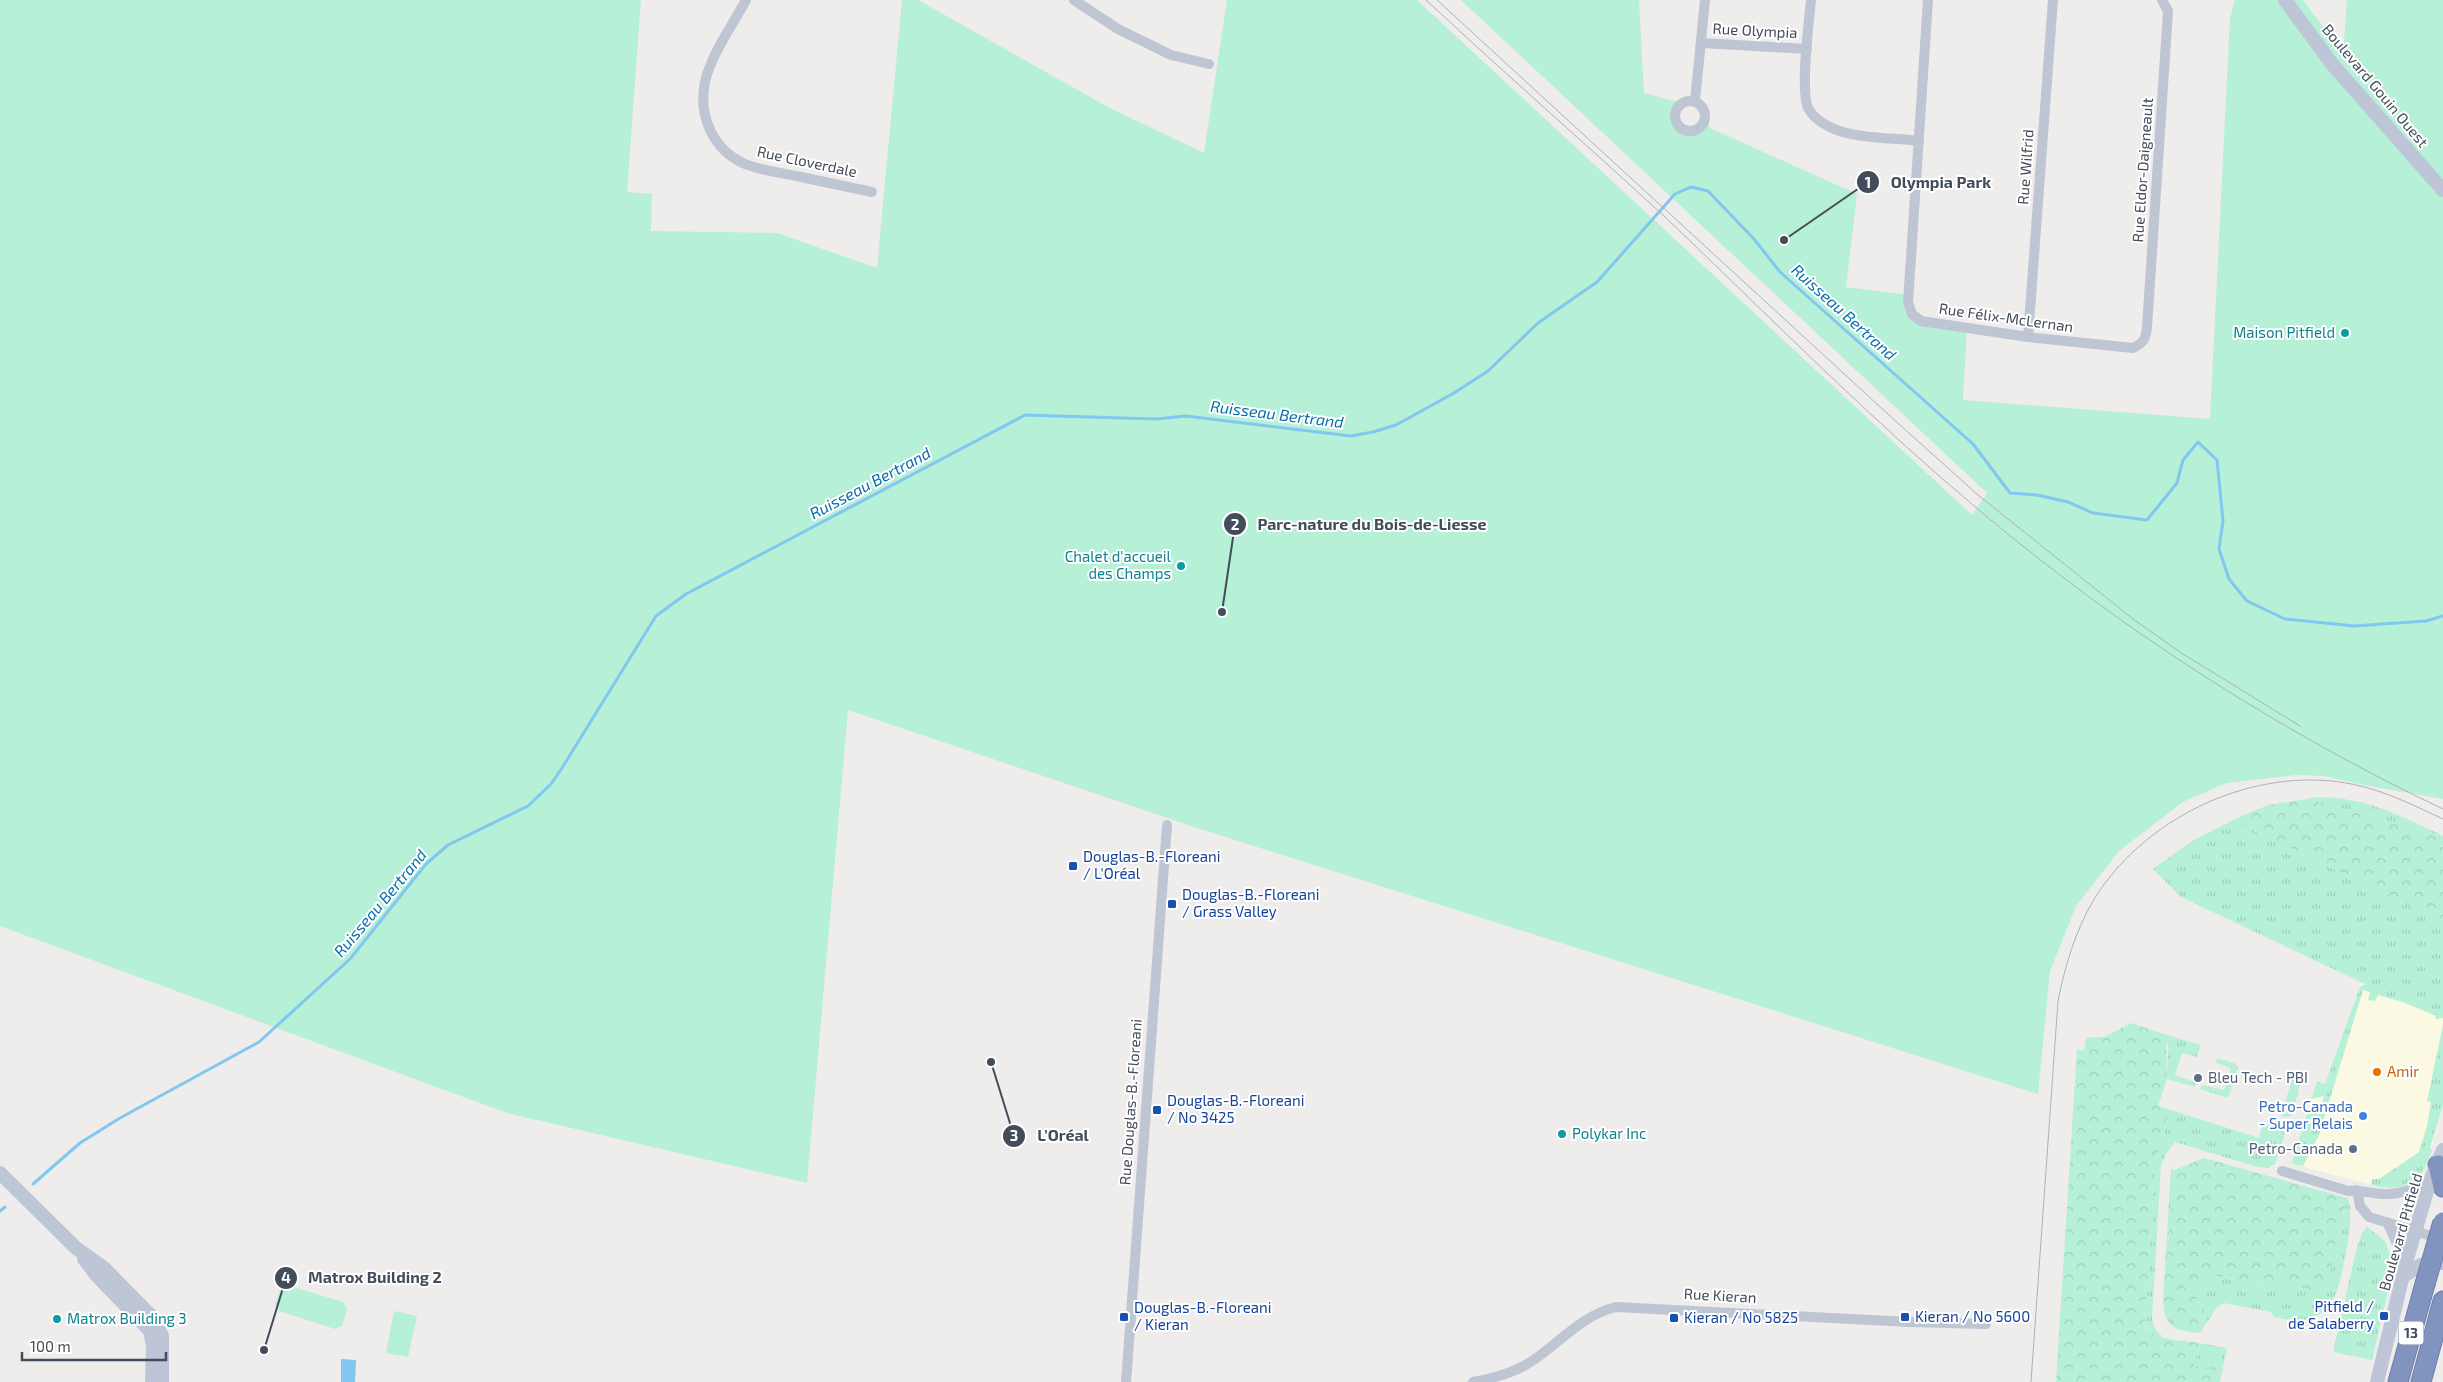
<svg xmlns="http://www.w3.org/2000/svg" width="2443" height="1382" font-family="'Exo 2',sans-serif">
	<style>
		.commercial { fill: #fcf9e2 }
		.grass { fill: url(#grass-tufts) }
		.forest { fill: url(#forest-crowns) }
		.park { fill: #b6f0d6 }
		.water { fill: #81c7f0 }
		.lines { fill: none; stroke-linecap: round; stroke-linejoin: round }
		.stream { stroke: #81c7f0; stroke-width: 3 }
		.highway-casing { stroke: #6c7faa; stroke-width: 21 }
		.street { stroke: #bec5d3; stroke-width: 10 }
		.secondary { stroke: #bdc5d7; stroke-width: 14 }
		.highway { stroke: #8094bf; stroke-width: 19 }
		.tram { stroke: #aeb0b7; stroke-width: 1 }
		.highway-bridge-casing { stroke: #6c7faa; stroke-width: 21; stroke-linecap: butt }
		.highway-bridge { stroke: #8094bf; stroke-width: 19 }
		.culture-dot { fill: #0f9aa8; stroke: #fff; stroke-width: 2 }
		.transit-dot { fill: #1a4fb4; stroke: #fff; stroke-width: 2 }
		.food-dot { fill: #e8710a; stroke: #fff; stroke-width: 2 }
		.service-dot { fill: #5c6f8a; stroke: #fff; stroke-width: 2 }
		.shop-dot { fill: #3f7fe0; stroke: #fff; stroke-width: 2 }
		.labels { text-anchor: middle; stroke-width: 4; stroke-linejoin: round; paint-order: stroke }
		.shield { fill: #fff; stroke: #7b828c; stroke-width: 1 }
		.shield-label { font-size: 14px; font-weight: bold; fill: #434c5a }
		.street-label { font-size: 15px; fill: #434c5a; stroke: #fff }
		.culture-label { font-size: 15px; fill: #0d838f; stroke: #fff; text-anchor: end }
		.transit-label { font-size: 15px; fill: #164399; stroke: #fff; text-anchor: start }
		.food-label { font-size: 15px; fill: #c56008; stroke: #fff; text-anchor: start }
		.service-label { font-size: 15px; fill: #4e5e75; stroke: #fff; text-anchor: start }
		.shop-label { font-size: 15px; fill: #366cbe; stroke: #fff; text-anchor: end }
		.water-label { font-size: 16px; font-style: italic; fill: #056eac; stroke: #fff }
		.leader { fill: none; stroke: #434c5a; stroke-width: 2 }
		.callout-dot { fill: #434c5a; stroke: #fff; stroke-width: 2 }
		.mark-label { font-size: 15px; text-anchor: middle; font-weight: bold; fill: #fff }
		.callout-label { font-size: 16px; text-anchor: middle; font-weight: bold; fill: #434c5a; stroke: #fff; stroke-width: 4; stroke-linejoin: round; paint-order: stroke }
	</style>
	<defs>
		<pattern id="grass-tufts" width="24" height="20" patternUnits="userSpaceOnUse" patternTransform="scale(1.25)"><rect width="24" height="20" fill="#b6f0d6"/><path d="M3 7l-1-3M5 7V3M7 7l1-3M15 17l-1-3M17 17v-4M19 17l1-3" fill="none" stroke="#9ecfba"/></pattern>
		<pattern id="forest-crowns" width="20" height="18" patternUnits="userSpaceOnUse" patternTransform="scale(1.25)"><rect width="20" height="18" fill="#b6f0d6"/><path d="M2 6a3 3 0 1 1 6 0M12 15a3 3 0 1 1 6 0" fill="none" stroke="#9ecfba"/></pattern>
	</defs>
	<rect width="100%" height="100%" fill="#efecec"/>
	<path class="commercial" d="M2362,982L2443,1015V1106L2427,1164L2419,1177L2408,1184L2386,1189L2293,1164L2292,1162L2317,1082L2325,1084Z"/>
	<path class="grass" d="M2316,797C2366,797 2399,815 2443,836L2306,799Z
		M2235,819L2258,833L2443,921V1018L2435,1019L2436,1016L2403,1002L2378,995L2375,1001L2368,1000L2370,992L2363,990L2319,1135L2303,1166L2293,1164L2292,1162L2307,1114L2321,1106L2324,1096L2311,1099L2317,1082L2325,1084L2360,987L2365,984L2181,897L2153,869L2192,841Z
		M2443,1025V1106L2430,1148L2432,1149C2423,1182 2404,1194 2371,1185L2372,1179H2379L2419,1152L2427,1126L2431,1102L2427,1101Z
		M2164,1034L2201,1045L2197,1057L2182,1053L2175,1075L2197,1083L2195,1087L2167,1079L2168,1046Z
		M2217,1058L2234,1063L2238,1067L2228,1098L2200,1089L2202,1085L2224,1090L2231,1068L2216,1063Z
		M2292,1079L2301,1082L2292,1115L2287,1117L2281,1116Z
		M2171,1110L2259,1138L2263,1124L2282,1130L2285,1134L2275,1164L2268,1168L2258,1167L2175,1142L2166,1154L2161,1165L2152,1319L2155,1329L2163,1337L2153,1334L2145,1325L2155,1163Z
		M2171,1169L2175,1170L2163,1299Z
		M2347,1198C2357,1210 2342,1275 2337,1291C2334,1298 2329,1305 2324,1310C2311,1324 2290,1321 2274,1317L2271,1312L2224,1303L2217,1307L2200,1333L2205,1309L2196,1300L2200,1281L2209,1274L2254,1284L2287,1286L2316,1291L2326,1287Z
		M2367,1227L2385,1241L2394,1265L2372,1360L2333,1352L2357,1247L2362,1233Z
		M2199,1343L2227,1348L2222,1372L2194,1366Z"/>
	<path class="forest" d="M2306,799L2443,836V921L2258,833L2235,819L2268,805Z
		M2131,1023L2164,1034L2166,1037L2167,1079L2158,1106L2171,1110L2155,1163L2145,1325C2152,1341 2183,1340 2199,1343L2194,1366L2222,1372L2220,1382H2056L2077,1049L2084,1051L2086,1039L2091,1037H2104Z
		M2204,1158L2347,1198L2326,1287L2316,1291L2287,1286L2254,1284L2209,1274L2200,1281L2196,1300L2205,1309L2200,1333C2174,1331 2164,1327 2163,1299L2175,1170Z"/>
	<path class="park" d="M0,0H641L627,192L652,194L651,231L777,233L877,268L902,0H918L1108,107L1204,153L1227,0H1417L1972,515L1987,493L1461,0H1639L1644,93L1682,103C1652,127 1713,149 1705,111L1710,128L1857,194L1846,287L1909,295L1912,314L1967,328L1963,400L2210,419L2230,19L2235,0H2303L2343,53L2347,0H2443V799L2363,785L2324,776L2296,775L2226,783L2183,802L2119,851L2076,906L2050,971L2038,1094L1191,826L848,710L807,1183L507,1113L0,926Z
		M284,1284L343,1302L347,1309L342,1326L335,1329L279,1311L275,1304L281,1287Z
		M394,1311L417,1316L408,1357L386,1353Z"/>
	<path class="water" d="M341,1359L356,1360L355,1382H341Z"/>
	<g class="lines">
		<path class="stream" d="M33,1184L80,1143L120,1118L259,1042L350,959L426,864L448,845L528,806L551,784L562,768L656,616L686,594L1025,415L1156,419L1186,416L1351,436L1373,432L1396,425L1454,393L1488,371L1538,323L1597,282L1675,194L1691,187L1708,191L1754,239L1780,272L1973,444L2010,493L2037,495L2068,502L2093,513L2147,520L2177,483L2183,460L2198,442L2217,460L2223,521L2219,549L2229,579L2247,601L2285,619L2354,626L2426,621L2443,616
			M0,1211L5,1207"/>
		<defs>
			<path id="highway" d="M2438,1165L2443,1187
				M2398,1382L2425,1284
				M2421,1382L2443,1301"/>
		</defs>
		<use href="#highway" class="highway-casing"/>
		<path class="street" d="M746,0C733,24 711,55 705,82C698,116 713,150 745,164C762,171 783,173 801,177C825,182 849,187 872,192
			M1074,0L1118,29L1171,55L1209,64
			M1811,0C1809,22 1800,90 1808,108C1813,119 1831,129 1843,132C1865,139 1896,138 1919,141
			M1928,0L1908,302L1912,314L1921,321L2028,337L2133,348C2144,343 2146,338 2147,327L2168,11L2162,0
			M1702,43L1807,49
			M1675 116a15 15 0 1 1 30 0a15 15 0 1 1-30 0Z
			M1695,101L1705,0
			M2028,337L2053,0
			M2282,1171L2348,1191C2362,1189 2374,1195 2388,1194C2403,1194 2417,1187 2430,1181
			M2357,1190L2360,1206L2369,1217L2441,1239
			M2387,1222L2397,1244L2407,1259
			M1126,1382L1167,825
			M1473,1382C1495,1378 1517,1372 1535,1359C1562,1340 1583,1315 1616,1307L1909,1322L1986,1324"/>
		<path class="secondary" d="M2285,0L2332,64L2443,190
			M0,1173L76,1248L104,1268L155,1320L162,1336V1382
			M84,1259L97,1276L150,1331L153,1346L152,1382
			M2405,1275L2421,1265L2443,1263
			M2377,1382L2407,1259L2430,1181L2443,1150"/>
		<use href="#highway" class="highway"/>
		<path class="tram" d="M1426,0C1504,73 1585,143 1664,216C1770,317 1873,422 1986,516C2125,632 2279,731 2443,809
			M1437,0L1890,416L1978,495L2133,619L2183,654L2300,726
			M2031,1382L2058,1001C2065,966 2075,932 2093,901C2142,820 2246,769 2340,782C2377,787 2409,803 2443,819"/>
		<defs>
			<path id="highway-bridge" d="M2425,1284L2443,1222"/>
		</defs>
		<use href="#highway-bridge" class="highway-bridge-casing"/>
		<use href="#highway-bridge" class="highway-bridge"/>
	</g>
	<g class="culture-dot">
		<circle cx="2345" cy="333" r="5"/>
		<circle cx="1181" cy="566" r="5"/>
		<circle cx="1562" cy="1134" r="5"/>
		<circle cx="57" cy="1319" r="5"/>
	</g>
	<g class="transit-dot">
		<rect x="1068" y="861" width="10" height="10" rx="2.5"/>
		<rect x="1167" y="899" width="10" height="10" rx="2.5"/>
		<rect x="1152" y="1105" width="10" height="10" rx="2.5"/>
		<rect x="2379" y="1311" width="10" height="10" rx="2.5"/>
		<rect x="1119" y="1312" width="10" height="10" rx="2.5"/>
		<rect x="1900" y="1312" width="10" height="10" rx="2.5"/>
		<rect x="1669" y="1313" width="10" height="10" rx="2.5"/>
	</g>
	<circle class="food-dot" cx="2377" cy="1072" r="5"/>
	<g class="service-dot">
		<circle cx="2198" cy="1078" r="5"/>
		<circle cx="2353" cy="1149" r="5"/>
	</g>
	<circle class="shop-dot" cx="2363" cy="1116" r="5"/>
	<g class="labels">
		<rect class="shield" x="2398.5" y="1321.5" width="25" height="23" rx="4"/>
		<g class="shield-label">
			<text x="2411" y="1338">13</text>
		</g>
		<g class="street-label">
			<text transform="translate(1755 31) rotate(3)" y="5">Rue Olympia</text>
			<text transform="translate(2375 86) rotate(50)" y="5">Boulevard Gouin Ouest</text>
			<text transform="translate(807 162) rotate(12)" y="5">Rue Cloverdale</text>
			<text transform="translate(2026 167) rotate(-86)" y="5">Rue Wilfrid</text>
			<text transform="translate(2143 170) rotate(-86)" y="5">Rue Eldor-Daigneault</text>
			<text transform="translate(2006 318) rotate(8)" y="5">Rue Félix-McLernan</text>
			<text transform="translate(1131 1102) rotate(-86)" y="5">Rue Douglas-B.-Floreani</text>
			<text transform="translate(2401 1232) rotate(-74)" y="5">Boulevard Pitfield</text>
			<text transform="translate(1720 1296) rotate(3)" y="5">Rue Kieran</text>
		</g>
		<g class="culture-label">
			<text x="2335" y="338">Maison Pitfield</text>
			<text x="1171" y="562">Chalet d'accueil<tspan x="1171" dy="17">des Champs</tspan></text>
			<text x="1572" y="1139" text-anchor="start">Polykar Inc</text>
			<text x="67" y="1324" text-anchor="start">Matrox Building 3</text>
		</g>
		<g class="transit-label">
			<text x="1083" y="862">Douglas-B.-Floreani<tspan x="1083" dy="17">/ L'Oréal</tspan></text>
			<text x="1182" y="900">Douglas-B.-Floreani<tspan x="1182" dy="17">/ Grass Valley</tspan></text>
			<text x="1167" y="1106">Douglas-B.-Floreani<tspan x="1167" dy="17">/ No 3425</tspan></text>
			<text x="2374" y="1312" text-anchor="end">Pitfield /<tspan x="2374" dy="17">de Salaberry</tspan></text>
			<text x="1134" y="1313">Douglas-B.-Floreani<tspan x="1134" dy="17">/ Kieran</tspan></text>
			<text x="1915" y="1322">Kieran / No 5600</text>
			<text x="1684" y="1323">Kieran / No 5825</text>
		</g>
		<g class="food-label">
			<text x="2387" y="1077">Amir</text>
		</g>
		<g class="service-label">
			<text x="2208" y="1083">Bleu Tech - PBI</text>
			<text x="2343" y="1154" text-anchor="end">Petro-Canada</text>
		</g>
		<g class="shop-label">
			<text x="2353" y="1112">Petro-Canada<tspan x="2353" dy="17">- Super Relais</tspan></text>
		</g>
		<g class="water-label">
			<text transform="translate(1844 312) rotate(42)" y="6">Ruisseau Bertrand</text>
			<text transform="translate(1277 414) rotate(7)" y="6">Ruisseau Bertrand</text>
			<text transform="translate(870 483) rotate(-28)" y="6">Ruisseau Bertrand</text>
			<text transform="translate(380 903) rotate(-50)" y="6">Ruisseau Bertrand</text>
		</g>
	</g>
	<path class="leader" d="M1784 240L1868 182M1222 612L1235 524M991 1062L1014 1136M264 1350L286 1278"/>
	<g class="callout-dot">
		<circle cx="1784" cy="240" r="5"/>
		<circle cx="1222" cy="612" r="5"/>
		<circle cx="991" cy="1062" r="5"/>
		<circle cx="264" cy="1350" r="5"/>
		<circle cx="1868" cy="182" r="12"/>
		<circle cx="1235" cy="524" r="12"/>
		<circle cx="1014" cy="1136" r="12"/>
		<circle cx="286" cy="1278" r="12"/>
	</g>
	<g class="mark-label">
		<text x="1868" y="188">1</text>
		<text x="1235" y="530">2</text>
		<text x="1014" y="1141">3</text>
		<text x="286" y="1283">4</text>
	</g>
	<g class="callout-label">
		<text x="1941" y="188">Olympia Park</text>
		<text x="1372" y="530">Parc-nature du Bois-de-Liesse</text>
		<text x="1063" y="1141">L'Oréal</text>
		<text x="375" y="1283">Matrox Building 2</text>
	</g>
	<path d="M22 1352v8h144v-8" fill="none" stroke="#434c5a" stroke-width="2.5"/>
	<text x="30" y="1352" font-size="15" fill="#434c5a" stroke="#ffffff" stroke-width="4" paint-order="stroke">100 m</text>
</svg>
